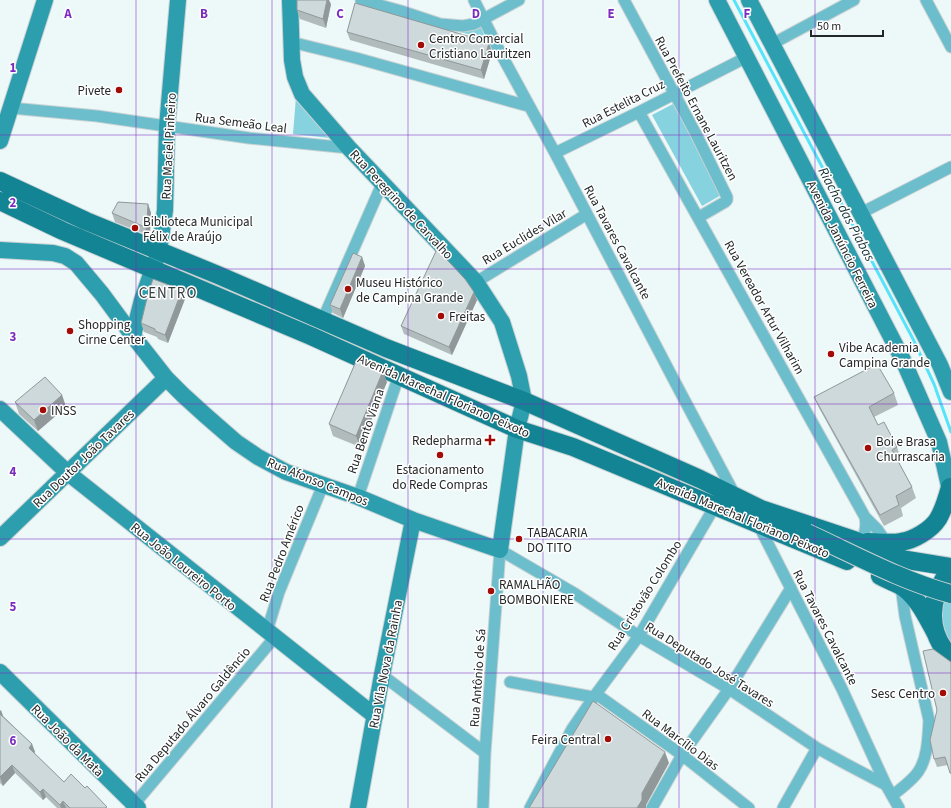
<svg xmlns="http://www.w3.org/2000/svg" width="951" height="808" font-family="'Source Sans 3',sans-serif">
	<style>
		.green { fill: #86d2df }
		.lines { fill: none; stroke-linecap: round; stroke-linejoin: round }
		.stream { stroke: #56e4fa; stroke-width: 3 }
		.street-casing { stroke: #c9d2d3; stroke-width: 13 }
		.secondary-casing { stroke: #c9d2d3; stroke-width: 18 }
		.primary-casing { stroke: #c9d2d3; stroke-width: 20 }
		.street { stroke: #6cbecc; stroke-width: 11 }
		.secondary { stroke: #2d9eae; stroke-width: 16 }
		.primary { stroke: #138493; stroke-width: 18 }
		.primary-bridge-casing { stroke: #c9d2d3; stroke-width: 20; stroke-linecap: butt }
		.primary-bridge { stroke: #138493; stroke-width: 18 }
		.wall { fill: #b1bbbc }
		.shaded-wall { fill: #909899 }
		.building { fill: #ced9db; stroke: #909899 }
		.grid { fill: none; stroke: #7b2cbf; stroke-width: 1; stroke-opacity: 0.55 }
		.poi-dot { fill: #a30b07; stroke: #fff; stroke-width: 1.5 }
		.labels { text-anchor: middle; stroke-width: 3; stroke-linejoin: round; paint-order: stroke }
		.poi-label { font-size: 13px; fill: #232727; stroke: #fff; text-anchor: start }
		.street-label { font-size: 13px; fill: #232727; stroke: #fff }
		.water-label { font-size: 14px; font-style: italic; fill: #162e32; stroke: #fff }
		.quarter-label { font-size: 15px; letter-spacing: 1px; fill: #353e3f; stroke: #fff }
		.grid-label { font-size: 13px; text-anchor: middle; font-weight: bold; fill: #7b2cbf; stroke: #fff; stroke-width: 3; stroke-linejoin: round; paint-order: stroke }
	</style>
	<rect width="100%" height="100%" fill="#edf8f9"/>
	<path class="green" d="M481,27L487,39L460,32Z
		M296,97L330,138L293,134Z
		M673,104L723,194L702,206L652,115Z
		M951,575V652L937,621Z"/>
	<g class="lines">
		<path class="stream" d="M734,0L913,339L934,384L951,432"/>
		<defs>
			<path id="street" d="M361,0L401,11L440,24L463,26L474,24L519,0
				M474,0L501,54L555,153L676,384L736,497
				M624,0L696,134L727,197V200L725,202L699,217
				M926,0L951,47
				M291,42L356,58L528,106
				M772,44L854,0
				M11,108L97,116L249,138L349,148
				M639,112L865,517L877,529L886,542
				M555,153L639,112L747,57
				M861,213L951,167
				M476,282L587,214
				M322,321L382,184
				M358,497L399,375
				M758,524L842,689L886,785L899,808
				M861,542C865,534 867,526 865,517
				M267,631L279,592L323,485
				M382,675L485,753
				M510,682L593,697
				M596,694L682,755L749,808
				M892,796C900,789 912,781 918,772C928,758 928,736 929,720L905,616L901,586
				M131,808L275,637
				M483,808L485,753L500,550L574,593L639,636L729,689L817,748L846,764L886,785
				M530,808L572,729L596,694L639,636L715,506
				M652,808L682,755L729,689L791,588
				M783,808L817,748"/>
			<path id="secondary" d="M717,0L903,360L939,442L951,495
				M749,0L893,275L940,365L951,392
				M0,141L45,0
				M0,250L53,253L65,256L76,263L102,294L133,336L166,378L183,395L205,415L236,442L258,457L286,472L358,497L413,520L500,550L517,429L524,401L519,376L502,322L476,282L349,148L302,94L295,77L292,60L290,0
				M133,336L142,300L159,251L165,210L167,127L178,0
				M0,409L68,473L375,716
				M0,538L166,378
				M0,672L138,808
				M358,808L382,675L413,520"/>
			<path id="primary" d="M0,181L86,221L218,275L386,348L524,401L700,479L761,509L854,540L901,559L951,567
				M0,201L63,231L311,336L517,429L573,447L847,561
				M867,542C877,542 891,544 901,542C914,540 931,530 938,519C944,509 947,498 950,487
				M951,569C929,596 925,631 951,657
				M880,576C886,579 893,582 899,585C917,595 927,617 936,634"/>
		</defs>
		<use href="#street" class="street-casing"/>
		<use href="#secondary" class="secondary-casing"/>
		<use href="#primary" class="primary-casing"/>
		<use href="#street" class="street"/>
		<use href="#secondary" class="secondary"/>
		<use href="#primary" class="primary"/>
		<defs>
			<path id="primary-bridge" d="M807,533C853,554 902,581 951,594"/>
		</defs>
		<use href="#primary-bridge" class="primary-bridge-casing"/>
		<use href="#primary-bridge" class="primary-bridge"/>
	</g>
	<path class="wall" d="M331,4L326,28L300,19L297,10Z
		M347,32L492,52L484,79L350,40Z
		M148,204L151,213L150,232L148,235L115,222L112,213Z
		M362,257L365,266L343,318L333,313L330,305Z
		M185,299L168,343L158,339L157,337L144,332L141,323Z
		M477,300L452,355L404,334L401,326Z
		M387,382L360,447L333,436L329,424Z
		M894,393L898,405L874,417L878,425L897,447L901,459L898,461L912,487L916,498L901,508L903,516L884,526L819,408L814,397Z
		M62,395L66,407L38,431L19,414L15,402Z
		M951,662V775L948,765L937,767L934,759Z
		M0,710L3,716L32,744L35,752L34,753L64,782L107,808H57L46,797L43,800L15,773L3,786L0,783Z"/>
	<path class="shaded-wall" d="M327,0H329L331,4L326,28L323,19Z
		M489,43L492,52L484,79L481,70Z
		M148,204L151,213L150,232L148,235L145,227Z
		M362,257L365,266L343,318L340,309Z
		M182,290L185,299L168,343L165,335Z
		M474,292L477,300L452,355L449,347Z
		M383,371L387,382L360,447L356,436Z
		M62,395L66,407L38,431L34,420Z
		M1,710L4,719L0,716V711Z
		M32,744L35,752L32,756L29,748Z
		M665,752L669,763L646,805V808H637L642,793Z
		M12,765L15,773L3,786L0,777Z
		M43,789L46,797L43,800L40,792Z
		M63,801L66,808H61L60,805Z"/>
	<path class="building" d="M297,0H327L323,19L297,10Z
		M355,3L488,42L489,43L481,70L347,32Z
		M118,202L148,204L147,224L145,227L112,213Z
		M437,249L465,279L474,292L449,347L401,326Z
		M353,253L362,257L340,309L330,305Z
		M153,279L182,290L165,335L155,331V329L141,323L148,294Z
		M357,359L383,371L356,436L329,424Z
		M877,364L894,393L869,407L878,425L884,422L897,447L892,450L912,487L896,496L899,505L880,515L814,397Z
		M45,377L62,395L34,420L15,402Z
		M933,649L951,662V773H950L945,757L934,759L930,740L937,710L923,651Z
		M593,701L665,752L642,793V800L637,808H529Z
		M0,714L32,744L29,748L64,782L71,774L85,788L87,786L107,807L105,808H70L63,801L60,805L43,789L40,792L12,765L0,777Z"/>
	<path class="grid" d="M136,0V808M272,0V808M408,0V808M543,0V808M679,0V808M815,0V808M0,135H951M0,269H951M0,404H951M0,539H951M0,673H951"/>
	<g class="poi-dot">
		<circle cx="421" cy="45" r="4"/>
		<circle cx="119" cy="90" r="4"/>
		<circle cx="135" cy="228" r="4"/>
		<circle cx="348" cy="289" r="4"/>
		<circle cx="441" cy="316" r="4"/>
		<circle cx="70" cy="331" r="4"/>
		<circle cx="831" cy="354" r="4"/>
		<circle cx="43" cy="410" r="4"/>
		<path d="M488 434h4v4h4v4h-4v4h-4v-4h-4v-4h4z"/>
		<circle cx="868" cy="448" r="4"/>
		<circle cx="440" cy="455" r="4"/>
		<circle cx="519" cy="539" r="4"/>
		<circle cx="491" cy="591" r="4"/>
		<circle cx="943" cy="693" r="4"/>
		<circle cx="608" cy="739" r="4"/>
	</g>
	<g class="labels">
		<g class="poi-label">
			<text x="429" y="43">Centro Comercial<tspan x="429" dy="15">Cristiano Lauritzen</tspan></text>
			<text x="111" y="95" text-anchor="end">Pivete</text>
			<text x="143" y="226">Biblioteca Municipal<tspan x="143" dy="15">Félix de Araújo</tspan></text>
			<text x="356" y="287">Museu Histórico<tspan x="356" dy="15">de Campina Grande</tspan></text>
			<text x="449" y="321">Freitas</text>
			<text x="78" y="329">Shopping<tspan x="78" dy="15">Cirne Center</tspan></text>
			<text x="839" y="352">Vibe Academia<tspan x="839" dy="15">Campina Grande</tspan></text>
			<text x="51" y="415">INSS</text>
			<text x="482" y="445" text-anchor="end">Redepharma</text>
			<text x="876" y="446">Boi e Brasa<tspan x="876" dy="15">Churrascaria</tspan></text>
			<text x="440" y="474" text-anchor="middle">Estacionamento<tspan x="440" dy="15">do Rede Compras</tspan></text>
			<text x="527" y="537">TABACARIA<tspan x="527" dy="15">DO TITO</tspan></text>
			<text x="499" y="589">RAMALHÃO<tspan x="499" dy="15">BOMBONIERE</tspan></text>
			<text x="935" y="698" text-anchor="end">Sesc Centro</text>
			<text x="600" y="744" text-anchor="end">Feira Central</text>
		</g>
		<g class="street-label">
			<text transform="translate(623 103) rotate(-27)" y="5">Rua Estelita Cruz</text>
			<text transform="translate(697 108) rotate(62)" y="5">Rua Prefeito Ernane Lauritzen</text>
			<text transform="translate(241 122) rotate(7)" y="5">Rua Semeão Leal</text>
			<text transform="translate(168 146) rotate(-87)" y="5">Rua Maciel Pinheiro</text>
			<text transform="translate(402 204) rotate(47)" y="5">Rua Peregrino de Carvalho</text>
			<text transform="translate(524 236) rotate(-31)" y="5">Rua Euclides Vilar</text>
			<text transform="translate(618 242) rotate(62)" y="5">Rua Tavares Cavalcante</text>
			<text transform="translate(843 244) rotate(63)" y="5">Avenida Janúncio Ferreira</text>
			<text transform="translate(765 307) rotate(61)" y="5">Rua Vereador Artur Vilharim</text>
			<text transform="translate(444 395) rotate(24)" y="5">Avenida Marechal Floriano Peixoto</text>
			<text transform="translate(365 431) rotate(-71)" y="5">Rua Bento Viana</text>
			<text transform="translate(83 458) rotate(-44)" y="5">Rua Doutor João Tavares</text>
			<text transform="translate(318 481) rotate(22)" y="5">Rua Afonso Campos</text>
			<text transform="translate(743 517) rotate(23)" y="5">Avenida Marechal Floriano Peixoto</text>
			<text transform="translate(281 553) rotate(-69)" y="5">Rua Pedro Américo</text>
			<text transform="translate(184 566) rotate(39)" y="5">Rua João Loureiro Porto</text>
			<text transform="translate(644 595) rotate(-58)" y="5">Rua Cristovão Colombo</text>
			<text transform="translate(826 627) rotate(63)" y="5">Rua Tavares Cavalcante</text>
			<text transform="translate(385 664) rotate(-79)" y="5">Rua Vila Nova da Rainha</text>
			<text transform="translate(710 664) rotate(32)" y="5">Rua Deputado José Tavares</text>
			<text transform="translate(477 678) rotate(-86)" y="5">Rua Antônio de Sá</text>
			<text transform="translate(192 714) rotate(-50)" y="5">Rua Deputado Álvaro Galdêncio</text>
			<text transform="translate(681 739) rotate(37)" y="5">Rua Marcílio Dias</text>
			<text transform="translate(68 740) rotate(45)" y="5">Rua João da Mata</text>
		</g>
		<g class="water-label">
			<text transform="translate(847 214) rotate(62)" y="5">Riacho das Piabas</text>
		</g>
		<g class="quarter-label">
			<text x="168" y="298">CENTRO</text>
		</g>
	</g>
	<g class="grid-label">
		<text x="68" y="18">A</text>
		<text x="204" y="18">B</text>
		<text x="340" y="18">C</text>
		<text x="476" y="18">D</text>
		<text x="611" y="18">E</text>
		<text x="747" y="18">F</text>
		<text x="13" y="72">1</text>
		<text x="13" y="207">2</text>
		<text x="13" y="341">3</text>
		<text x="13" y="476">4</text>
		<text x="13" y="611">5</text>
		<text x="13" y="745">6</text>
	</g>
	<path d="M811 30v6h72v-6" fill="none" stroke="#232727" stroke-width="2"/>
	<text x="817" y="30" font-size="12" fill="#232727" stroke="#ffffff" stroke-width="3" paint-order="stroke">50 m</text>
</svg>
